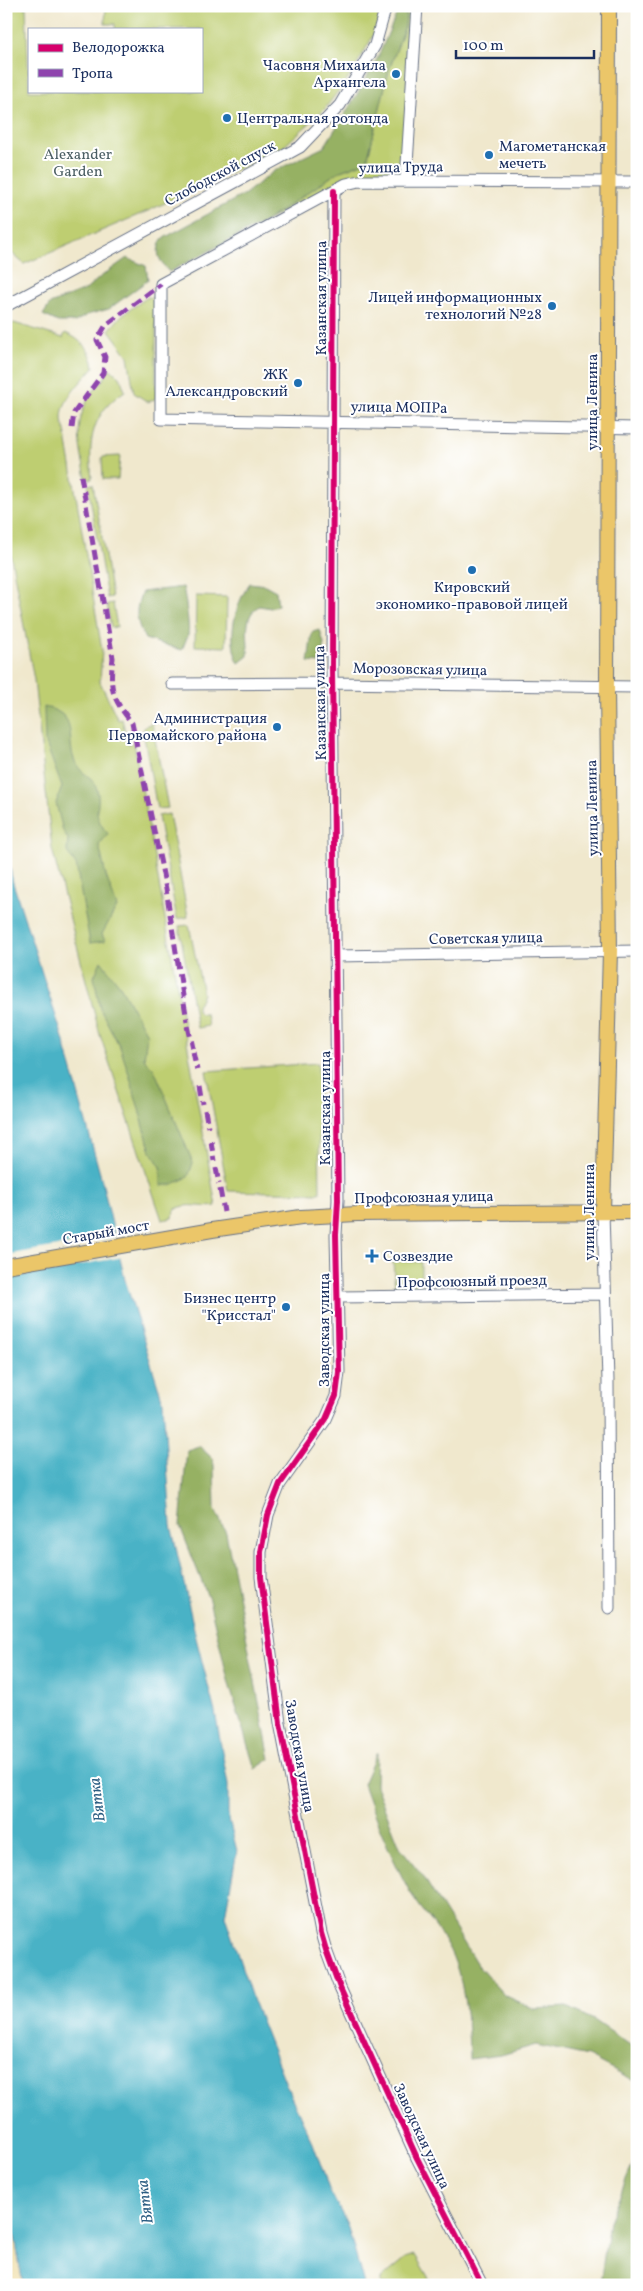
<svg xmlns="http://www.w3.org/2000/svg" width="643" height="2291" font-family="Vollkorn,serif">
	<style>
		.green { fill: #bece71; stroke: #6c7e68 }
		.forest { fill: #96b163; stroke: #587060 }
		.sand { fill: #eeda9e; stroke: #84847e }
		.water { fill: #48b2c6; stroke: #327092 }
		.pier { fill: #f0e8cd }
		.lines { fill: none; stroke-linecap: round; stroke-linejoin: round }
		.minor-casing { stroke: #667085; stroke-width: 13 }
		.major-casing { stroke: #667085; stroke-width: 16 }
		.minor { stroke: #fff; stroke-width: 11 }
		.major { stroke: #ebc669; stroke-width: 14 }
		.quiet { stroke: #8e44ad; stroke-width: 5; stroke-dasharray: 10 5; stroke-linecap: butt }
		.cycleway-casing { stroke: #fff; stroke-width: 9 }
		.cycleway { stroke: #d6006c; stroke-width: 6 }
		.poi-dot { fill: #1f6fb2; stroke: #fff; stroke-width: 2 }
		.labels { text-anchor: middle; stroke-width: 4; stroke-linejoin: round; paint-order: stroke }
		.poi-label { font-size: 15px; fill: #1b2f5e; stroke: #fff; text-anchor: end }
		.park-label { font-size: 15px; fill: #4c5f64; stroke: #fff }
		.street-label { font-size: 15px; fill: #1b2f5e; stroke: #fff }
		.water-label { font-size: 16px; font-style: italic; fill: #2b5d82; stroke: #fff }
	</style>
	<rect width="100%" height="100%" fill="#fff"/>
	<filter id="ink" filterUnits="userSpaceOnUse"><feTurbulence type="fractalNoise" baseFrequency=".02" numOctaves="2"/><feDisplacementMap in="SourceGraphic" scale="10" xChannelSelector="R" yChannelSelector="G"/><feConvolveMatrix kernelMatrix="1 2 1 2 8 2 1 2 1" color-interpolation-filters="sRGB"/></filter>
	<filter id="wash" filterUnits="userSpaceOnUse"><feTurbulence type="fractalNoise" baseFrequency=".0096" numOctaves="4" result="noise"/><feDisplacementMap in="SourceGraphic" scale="20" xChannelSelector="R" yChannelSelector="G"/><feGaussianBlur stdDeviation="1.12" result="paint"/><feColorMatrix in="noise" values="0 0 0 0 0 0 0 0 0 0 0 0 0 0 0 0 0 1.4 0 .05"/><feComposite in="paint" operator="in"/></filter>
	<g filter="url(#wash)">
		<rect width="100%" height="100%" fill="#f0e8cd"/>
		<path class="green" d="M6,6H26L29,91H201V29H115V24H105L106,6H383L377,29L352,73L324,110L281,149L150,210L24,264L6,248Z
			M407,6H411L405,170L383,178L351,177L266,221L338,172L367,161L389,70L405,26Z
			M148,297L154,298L156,304V396L155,399L148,402L134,393L128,356L109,330L122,315Z
			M14,323L63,338L65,333C80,338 92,351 94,367C80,384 53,406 65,430L102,650L100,682L118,720L122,719L128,744L134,743L216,1206C202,1209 189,1201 174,1210L173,1218L162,1220L100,1035L52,849L34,680L6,530V326Z
			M109,368L120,377L125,391C91,413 88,441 92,479H86C81,449 72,425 90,396C96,386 106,380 109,368Z
			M120,456L118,479H103L102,457Z
			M93,484L112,597L107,598L88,485Z
			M196,596L227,597L226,647L195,646Z
			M113,603L117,627L111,628L107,604Z
			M152,723L168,808L157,809L143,731L145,726Z
			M169,814L188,917L177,919L158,816Z
			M189,925L203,994L197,1006V1011L201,1014H206L208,1026L197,1028L179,926Z
			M318,1063L320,1193L228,1191L206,1071Z
			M393,1261L421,1262V1288L395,1289Z
			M415,2255L433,2285H381V2279L406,2258Z"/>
		<path class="forest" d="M396,6H407L405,26L389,70L367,161L338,172L266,221L169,272C160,261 154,254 162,239L245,194L274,171L324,147L356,96L378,57L396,15Z
			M127,258L146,266L148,280L109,309L87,315L75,322H58L43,315L50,304L87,289L99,278Z
			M250,583L265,585L276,591L278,605L271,608L259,606C242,617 249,637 248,656L239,663C226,641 235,603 250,583Z
			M183,587C185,595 190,629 188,635C186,640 184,645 182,650L145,639C136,622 134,610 142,592Z
			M320,630L324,644L320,663L308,662L312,632Z
			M44,707C85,715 61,745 79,768C83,774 92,777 95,784C105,808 87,809 108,834L99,845L106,876L117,907L102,934L105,941L90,943L76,865L67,852L68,839L63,831L56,803L62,787L45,741Z
			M101,961L119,984L147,1034L144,1059L154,1069L193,1163L188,1177L171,1185H161V1167L151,1152L129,1074L120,1047L100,1009L94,977Z
			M199,1446L212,1458L214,1465L215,1509L226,1533L270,1759L255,1769L229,1684L209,1600L180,1526L187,1450Z
			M377,1752L376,1786L400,1847L423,1876L478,1966L504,1995L535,2009L566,2007L594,2020L636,2049L637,2082L588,2056L536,2045L501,2055L469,2059C469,2026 464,1974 447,1945C437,1926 421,1910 410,1892C391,1857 376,1821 363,1784Z
			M637,2154V2285H600L609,2221Z"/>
		<path class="sand" d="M6,2184L23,2285H6Z"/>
		<path class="water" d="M6,848L13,883L63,1038L102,1181L125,1280L163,1402L171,1525L196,1638L215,1712L228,1785V1815L237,1851L225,1916L252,1998L290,2094L313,2143L330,2191L347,2224L364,2285H23L6,2184Z"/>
		<path class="pier" d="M118,1236L123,1257L6,1278V1255Z"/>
	</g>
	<g filter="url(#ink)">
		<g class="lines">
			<defs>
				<path id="minor" d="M406,180L417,6
					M637,182L359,181L346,184L161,284V419L637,428
					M334,191L332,669L338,1200L336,1235L339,1372L336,1396L326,1419L280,1484L268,1515L261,1552V1577L280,1723L321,1933L326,1950L340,1988L417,2158L482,2285
					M6,306L300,147L340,105L375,45L386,6
					M172,684L333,683L637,687
					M336,956L637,951
					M603,1212L608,1381L609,1608
					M338,1297L605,1294"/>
				<path id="major" d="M603,1212L610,951L607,687L609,6
					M6,1266L212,1230L301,1217L357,1214L637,1212"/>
			</defs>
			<use href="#minor" class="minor-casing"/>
			<use href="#major" class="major-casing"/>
			<use href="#minor" class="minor"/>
			<use href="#major" class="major"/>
			<path class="quiet" d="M72,428L74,413L103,373L105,357L97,340L106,325L161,284
				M81,476L113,658C109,689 112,698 132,723L166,889L187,1021
				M188,1026L193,1048
				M193,1052L197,1070
				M200,1086L203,1104
				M205,1110L208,1127
				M211,1141L214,1161
				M216,1168L219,1184
				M220,1189L224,1212"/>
			<defs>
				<path id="cycleway" d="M334,191L332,669L338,1200L336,1235L339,1372L336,1396L326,1419L280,1484L268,1515L261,1552V1577L280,1723L321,1933L326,1950L340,1988L417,2158L482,2285"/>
			</defs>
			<use href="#cycleway" class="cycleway-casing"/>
			<use href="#cycleway" class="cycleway"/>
		</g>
	</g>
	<g class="poi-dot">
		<circle cx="396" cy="74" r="5"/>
		<circle cx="227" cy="118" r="5"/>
		<circle cx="489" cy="155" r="5"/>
		<circle cx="552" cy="306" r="5"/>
		<circle cx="298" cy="383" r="5"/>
		<circle cx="472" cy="570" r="5"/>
		<circle cx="277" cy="727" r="5"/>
		<path d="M369.5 1248.5h5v5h5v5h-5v5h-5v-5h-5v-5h5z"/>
		<circle cx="286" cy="1307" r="5"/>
	</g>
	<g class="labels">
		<g class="poi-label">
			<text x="386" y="70">Часовня Михаила<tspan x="386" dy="17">Архангела</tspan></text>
			<text x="237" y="123" text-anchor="start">Центральная ротонда</text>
			<text x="499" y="151" text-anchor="start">Магометанская<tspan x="499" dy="17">мечеть</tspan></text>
			<text x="542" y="302">Лицей информационных<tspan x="542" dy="17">технологий №28</tspan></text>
			<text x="288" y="379">ЖК<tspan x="288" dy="17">Александровский</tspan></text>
			<text x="472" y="592" text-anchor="middle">Кировский<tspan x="472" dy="17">экономико-правовой лицей</tspan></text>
			<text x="267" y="723">Администрация<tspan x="267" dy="17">Первомайского района</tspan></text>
			<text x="383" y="1261" text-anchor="start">Созвездие</text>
			<text x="276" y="1303">Бизнес центр<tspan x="276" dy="17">"Крисстал"</tspan></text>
		</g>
		<g class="park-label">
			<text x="78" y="159">Alexander<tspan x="78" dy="17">Garden</tspan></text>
		</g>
		<g class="street-label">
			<text transform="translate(401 167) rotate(-1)" y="5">улица Труда</text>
			<text transform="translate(220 173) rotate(-28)" y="5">Слободской спуск</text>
			<text transform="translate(321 298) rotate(-90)" y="5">Казанская улица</text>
			<text transform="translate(592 402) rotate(-90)" y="5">улица Ленина</text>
			<text transform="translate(399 407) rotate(1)" y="5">улица МОПРа</text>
			<text transform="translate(420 669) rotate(1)" y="5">Морозовская улица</text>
			<text transform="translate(320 703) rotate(-91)" y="5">Казанская улица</text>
			<text transform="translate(592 808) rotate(-91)" y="5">улица Ленина</text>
			<text transform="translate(486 938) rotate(-1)" y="5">Советская улица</text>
			<text transform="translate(325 1108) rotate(-90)" y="5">Казанская улица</text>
			<text transform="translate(424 1197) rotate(-1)" y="5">Профсоюзная улица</text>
			<text transform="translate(589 1212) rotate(-90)" y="5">улица Ленина</text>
			<text transform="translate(106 1232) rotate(-10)" y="5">Старый мост</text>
			<text transform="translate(472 1281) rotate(-1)" y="5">Профсоюзный проезд</text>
			<text transform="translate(324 1330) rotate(-90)" y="5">Заводская улица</text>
			<text transform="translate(300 1756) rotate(80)" y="5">Заводская улица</text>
			<text transform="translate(422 2136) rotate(65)" y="5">Заводская улица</text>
		</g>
		<g class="water-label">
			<text transform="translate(96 1800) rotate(-97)" y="6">Вятка</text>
			<text transform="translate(144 2202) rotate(-97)" y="6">Вятка</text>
		</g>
	</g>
	<rect width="643" height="2291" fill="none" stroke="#fff" stroke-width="25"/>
	<rect x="28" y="28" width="175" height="65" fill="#ffffff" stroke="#a4acbf"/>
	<rect x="38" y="44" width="25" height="8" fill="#d6006c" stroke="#a4acbf"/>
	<text x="72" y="52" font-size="15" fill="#1b2f5e">Велодорожка</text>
	<rect x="38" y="69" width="25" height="8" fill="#8e44ad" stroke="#a4acbf"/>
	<text x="72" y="78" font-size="15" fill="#1b2f5e">Тропа</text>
	<path d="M456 50v8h138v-8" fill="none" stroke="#1b2f5e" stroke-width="2.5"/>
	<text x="463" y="50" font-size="15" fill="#1b2f5e" stroke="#ffffff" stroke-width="4" paint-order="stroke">100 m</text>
</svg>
